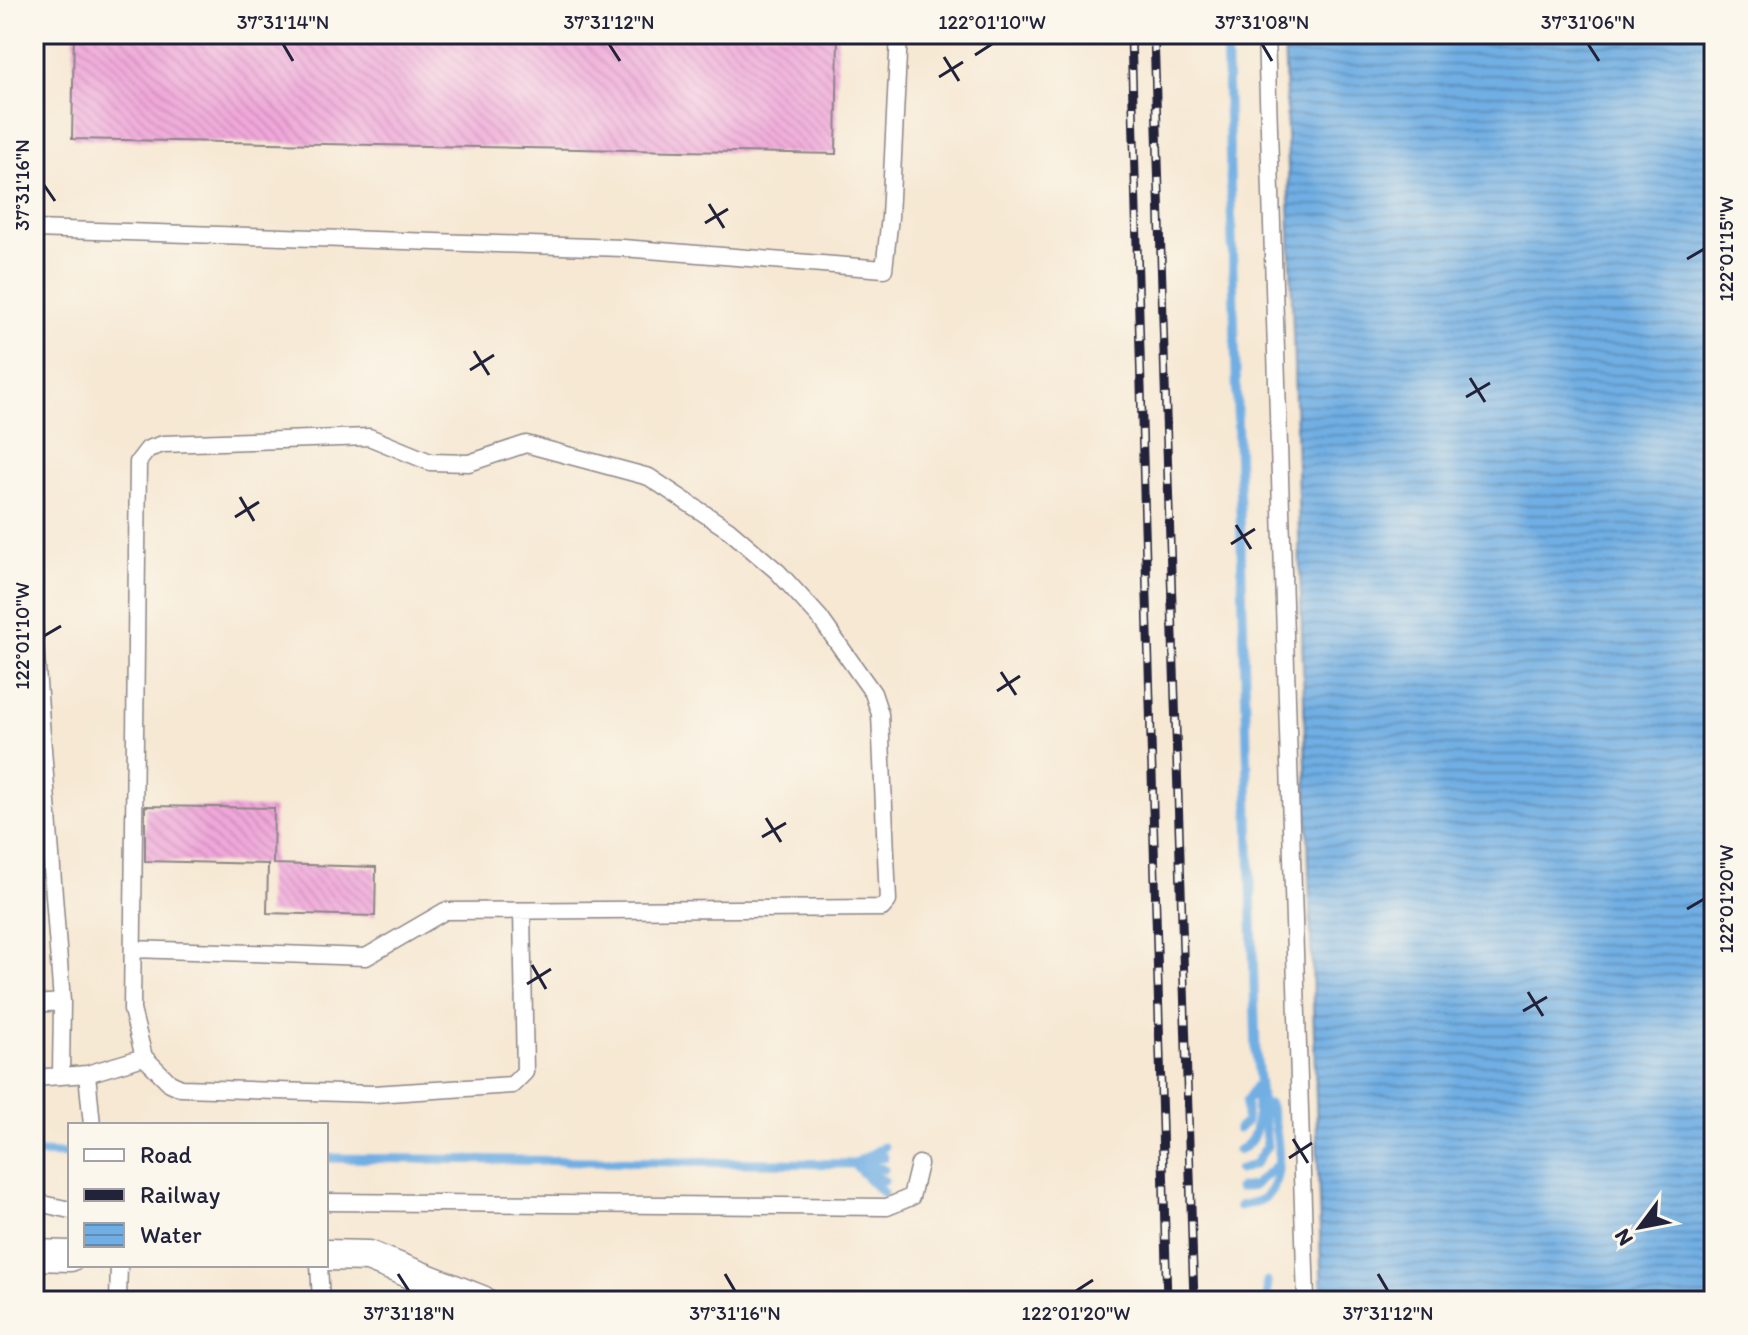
<svg xmlns="http://www.w3.org/2000/svg" width="1748" height="1335" font-family="Itim,sans-serif">
	<style>
		.water { fill: url(#water-rules); stroke: #49688f; stroke-width: 2 }
		.lines { fill: none; stroke-linecap: round; stroke-linejoin: round }
		.stream { stroke: #70aee3; stroke-width: 9 }
		.building { fill: url(#building-back-hatch) }
		.lane-casing { stroke: #8c8587; stroke-width: 19 }
		.street-casing { stroke: #8c8587; stroke-width: 33 }
		.lane { stroke: #fff; stroke-width: 16 }
		.street { stroke: #fff; stroke-width: 30 }
		.rail-casing { stroke: #22223b; stroke-width: 9 }
		.rail { stroke: #fbf7ec; stroke-width: 6; stroke-dasharray: 18; stroke-linecap: butt }
		.ticks { fill: none; stroke: #22223b; stroke-width: 3 }
		.neatline { fill: none; stroke: #22223b; stroke-width: 3 }
		.ticks-label { font-size: 20px; text-anchor: middle; fill: #22223b }
	</style>
	<defs>
		<pattern id="water-rules" width="6" height="5" patternUnits="userSpaceOnUse" patternTransform="scale(2)"><rect width="6" height="5" fill="#70aee3"/><path d="M0 2.5h6" fill="none" stroke="#5c8db9"/></pattern>
		<pattern id="building-back-hatch" width="6" height="6" patternUnits="userSpaceOnUse" patternTransform="scale(2)"><rect width="6" height="6" fill="#efa7d9"/><path d="M-1 5l2 2M0 0l6 6M5-1l2 2" fill="none" stroke="#cd8fbb"/></pattern>
	</defs>
	<rect width="100%" height="100%" fill="#fbf7ec"/>
	<filter id="ink" filterUnits="userSpaceOnUse"><feTurbulence type="fractalNoise" baseFrequency=".0125" numOctaves="2"/><feDisplacementMap in="SourceGraphic" scale="16" xChannelSelector="R" yChannelSelector="G"/><feConvolveMatrix kernelMatrix="1 2 1 2 8 2 1 2 1" color-interpolation-filters="sRGB"/></filter>
	<filter id="wash" filterUnits="userSpaceOnUse"><feTurbulence type="fractalNoise" baseFrequency=".006" numOctaves="4" result="noise"/><feDisplacementMap in="SourceGraphic" scale="32" xChannelSelector="R" yChannelSelector="G"/><feGaussianBlur stdDeviation="1.8" result="paint"/><feColorMatrix in="noise" values="0 0 0 0 0 0 0 0 0 0 0 0 0 0 0 0 0 1.4 0 .05"/><feComposite in="paint" operator="in"/></filter>
	<g filter="url(#wash)">
		<rect width="100%" height="100%" fill="#f6e8d3"/>
		<path class="water" d="M1284,34H1714V1301H1322Z"/>
		<g class="lines">
			<path class="stream" d="M1226,34L1256,1053L1267,1146L1255,1164L1239,1170
				M1238,1129L1246,1122V1102L1256,1086
				M1238,1150C1264,1141 1254,1110 1258,1087
				M34,1153L70,1154
				M326,1158L854,1164L884,1169
				M865,1161L884,1157
				M854,1164L883,1193
				M854,1164L884,1147
				M867,1171L884,1181
				M1239,1188L1253,1186L1276,1166
				M1239,1206C1247,1204 1257,1203 1264,1198C1288,1181 1277,1127 1269,1104
				M1267,1282L1268,1301"/>
		</g>
		<g id="blocks">
			<path class="building" d="M74,34H838L836,154L72,139Z
				M145,806L274,808L273,864L376,867L375,916L267,913L268,864L145,861Z"/>
		</g>
	</g>
	<g filter="url(#ink)">
		<use href="#blocks" fill-opacity="0" stroke="#8c8587" stroke-width="2"/>
		<g class="lines">
			<defs>
				<path id="lane" d="M1266,34L1306,1301
					M34,229L623,248L884,269L890,217L899,34
					M34,629L62,1002
					M34,1004L62,1002L61,1074
					M144,1057L170,1083L181,1088L374,1094L512,1085L525,1072L522,911
					M87,1074L144,1057L132,1010L138,462L148,449L163,444L369,437L430,462L469,463L526,444L649,477L729,530L778,572L820,618L873,693L880,714L888,901L882,908L445,911L366,957L133,949
					M34,1078L87,1074L92,1125
					M34,1202L70,1210
					M326,1202L887,1207L911,1197L919,1164
					M319,1265L321,1301
					M118,1301L119,1265"/>
				<path id="street" d="M34,1255L70,1256
					M326,1255L368,1256L482,1301"/>
			</defs>
			<use href="#lane" class="lane-casing"/>
			<use href="#street" class="street-casing"/>
			<use href="#lane" class="lane"/>
			<use href="#street" class="street"/>
			<defs>
				<path id="rail" d="M1131,34L1167,1301
					M1154,34L1194,1301"/>
			</defs>
			<use href="#rail" class="rail-casing"/>
			<use href="#rail" class="rail"/>
		</g>
	</g>
	<path class="ticks" d="M283,44L293,61M609,44L620,61M1262,44L1272,61M1588,44L1599,61M975,55L992,44M944,57L959,81M939,77L963,62M44,185L55,201M709,204L724,228M705,223L728,209M1687,259L1704,249M474,351L489,375M470,370L494,355M1470,378L1485,402M1466,397L1490,383M240,497L254,521M235,517L259,502M1236,525L1251,549M1231,544L1255,529M44,636L61,626M1001,672L1016,695M997,691L1020,676M766,818L781,842M762,837L786,823M1687,909L1704,899M532,965L546,989M527,984L551,969M1528,992L1543,1016M1523,1011L1547,997M1293,1139L1308,1163M1289,1158L1312,1143M398,1274L409,1291M725,1274L735,1291M1378,1274L1388,1291M1076,1291L1093,1280"/>
	<rect width="1748" height="1335" fill="none" stroke="#fbf7ec" stroke-width="88"/>
	<rect x="68" y="1123" width="260" height="144" fill="#fbf7ec" stroke="#a4a2a5" stroke-width="2"/>
	<rect x="84" y="1149" width="40" height="12" fill="#ffffff" stroke="#a4a2a5" stroke-width="2"/>
	<text x="140" y="1163" font-size="24" fill="#22223b">Road</text>
	<rect x="84" y="1189" width="40" height="12" fill="#22223b" stroke="#a4a2a5" stroke-width="2"/>
	<text x="140" y="1203" font-size="24" fill="#22223b">Railway</text>
	<rect x="84" y="1223" width="40" height="24" fill="url(#water-rules)" stroke="#a4a2a5" stroke-width="2"/>
	<text x="140" y="1243" font-size="24" fill="#22223b">Water</text>
	<g transform="translate(1640 1227) rotate(238)" stroke="#fbf7ec" stroke-width="6" paint-order="stroke">
	<path d="M0-6L14 30L0 20L-14 30Z" fill="#22223b"/>
	<text y="-12" font-size="22" font-weight="bold" text-anchor="middle" fill="#22223b">N</text>
	</g>
	<rect x="44" y="44" width="1660" height="1247" class="neatline"/>
	<g class="ticks-label">
		<text x="283" y="29">37°31'14"N</text>
		<text x="609" y="29">37°31'12"N</text>
		<text x="992" y="29">122°01'10"W</text>
		<text x="1262" y="29">37°31'08"N</text>
		<text x="1588" y="29">37°31'06"N</text>
		<text transform="translate(22 185) rotate(-90)" y="7">37°31'16"N</text>
		<text transform="translate(1726 249) rotate(-90)" y="7">122°01'15"W</text>
		<text transform="translate(22 636) rotate(-90)" y="7">122°01'10"W</text>
		<text transform="translate(1726 899) rotate(-90)" y="7">122°01'20"W</text>
		<text x="409" y="1320">37°31'18"N</text>
		<text x="735" y="1320">37°31'16"N</text>
		<text x="1076" y="1320">122°01'20"W</text>
		<text x="1388" y="1320">37°31'12"N</text>
	</g>
</svg>
